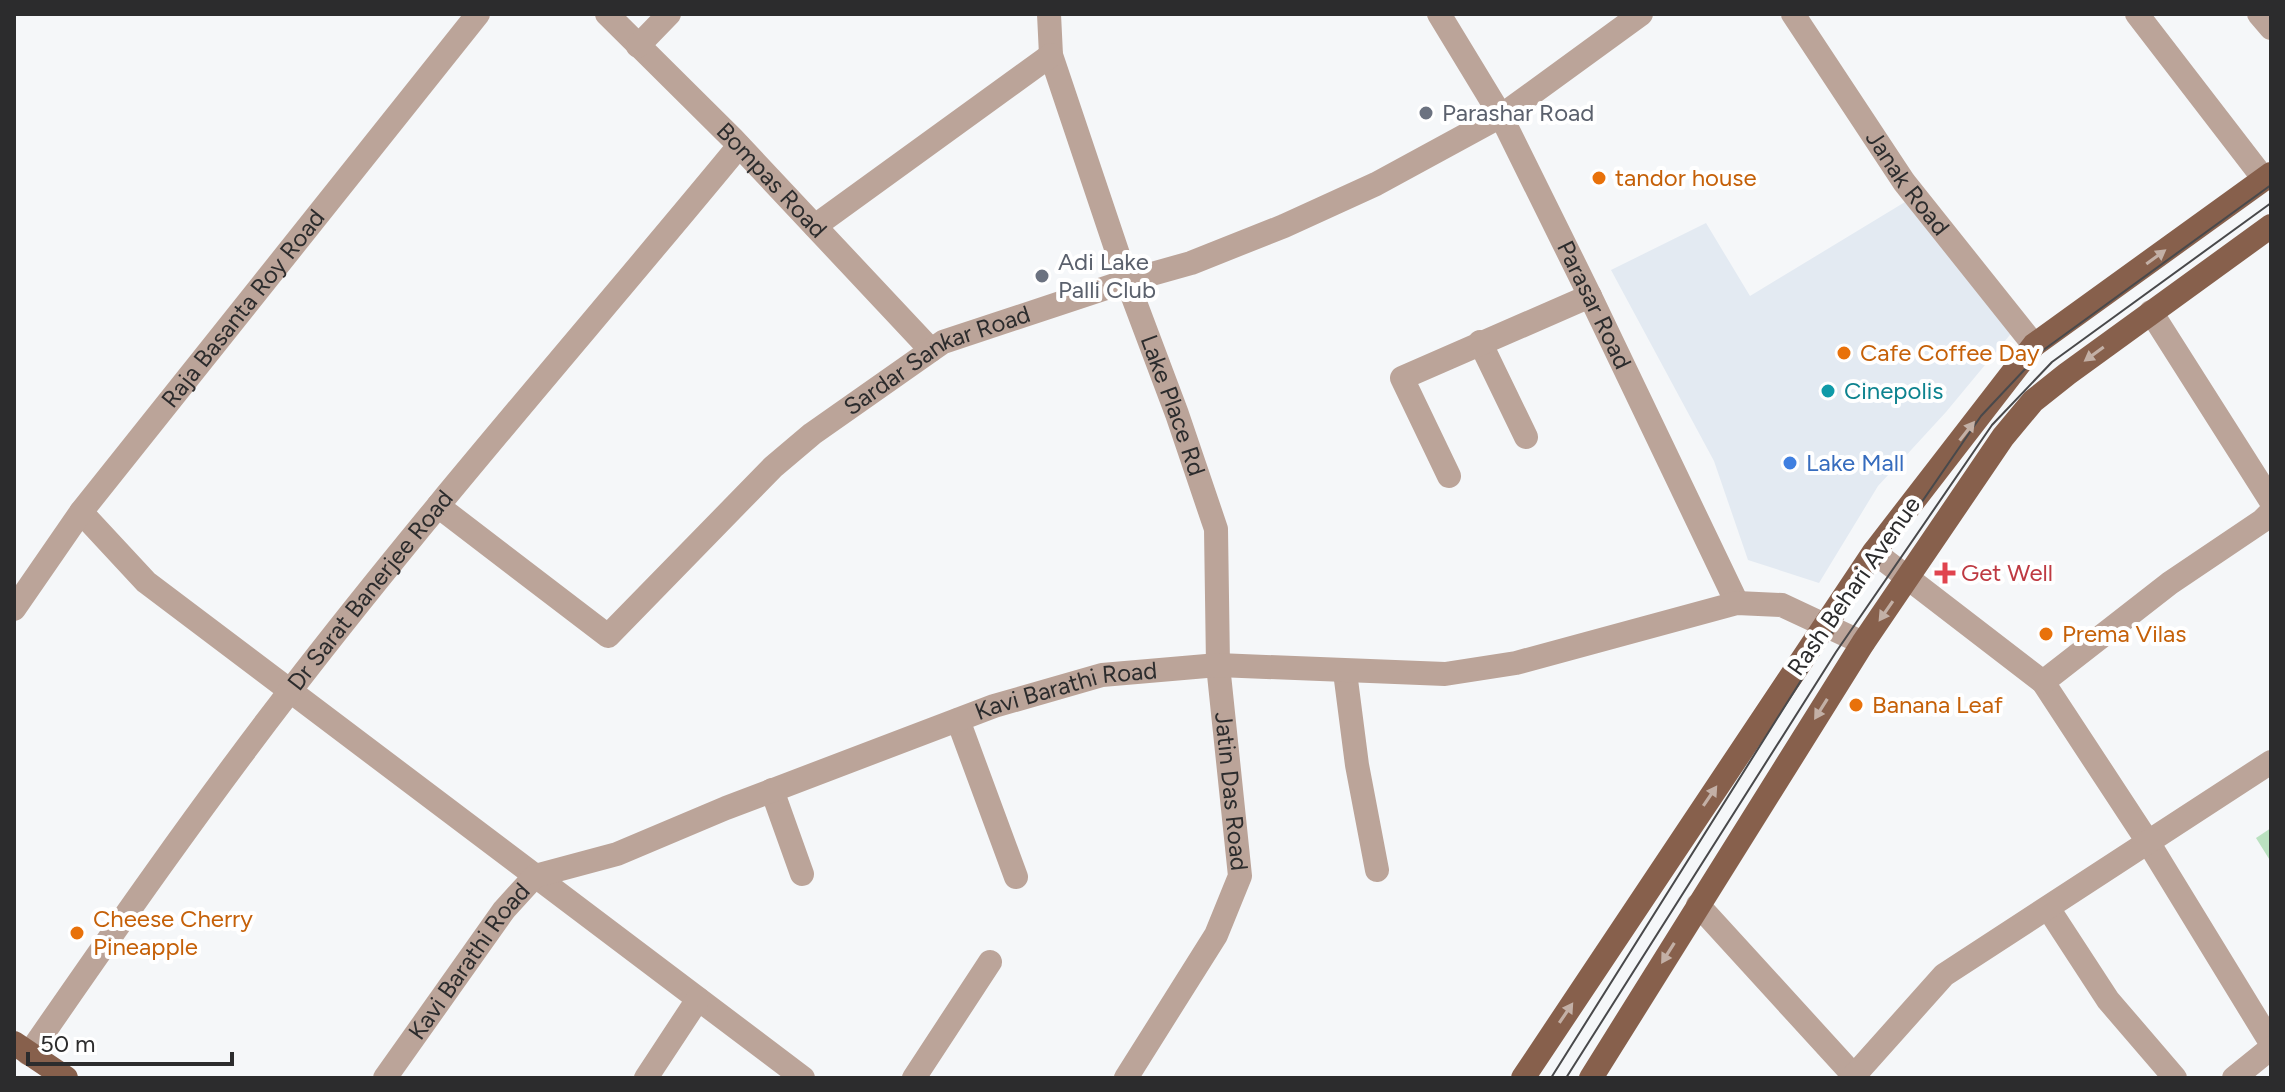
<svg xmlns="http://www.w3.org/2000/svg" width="2285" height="1092" font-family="Figtree,sans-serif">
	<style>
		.built { fill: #e3eaf2 }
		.green { fill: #bae1c0 }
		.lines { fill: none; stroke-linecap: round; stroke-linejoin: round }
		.minor { stroke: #bba499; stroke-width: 24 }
		.major { stroke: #87604c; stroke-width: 24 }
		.tram { stroke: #49494b; stroke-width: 2 }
		.oneway { fill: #c3b0a6 }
		.worship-dot { fill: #6b7280; stroke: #fff; stroke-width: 3 }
		.food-dot { fill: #e8710a; stroke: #fff; stroke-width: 3 }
		.culture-dot { fill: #0f9aa8; stroke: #fff; stroke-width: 3 }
		.shop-dot { fill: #3f7fe0; stroke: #fff; stroke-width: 3 }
		.health-dot { fill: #e0444e; stroke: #fff; stroke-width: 3 }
		.labels { text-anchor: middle; stroke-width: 8; stroke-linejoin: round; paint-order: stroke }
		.worship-label { font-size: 24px; fill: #5b616d; stroke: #fff; text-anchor: start }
		.food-label { font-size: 24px; fill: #c56008; stroke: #fff; text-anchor: start }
		.street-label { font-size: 24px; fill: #2c2c2d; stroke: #fff }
		.culture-label { font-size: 24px; fill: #0d838f; stroke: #fff; text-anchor: start }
		.shop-label { font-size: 24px; fill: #366cbe; stroke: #fff; text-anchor: start }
		.health-label { font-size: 24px; fill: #be3a42; stroke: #fff; text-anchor: start }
	</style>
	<rect width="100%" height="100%" fill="#f5f7f9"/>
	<path class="built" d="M1910,199L2014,330L1946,412L1878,486L1819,583L1748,560L1714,461L1611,270L1706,223L1750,296Z"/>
	<path class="green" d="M2271,828V862L2256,838Z"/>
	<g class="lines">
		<g class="minor">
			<path id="s1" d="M607,14L732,138L931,350"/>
			<path id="s2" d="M1049,14L1051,55L1127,281L1177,414L1216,529L1218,665L1240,876L1216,935L1126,1078"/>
			<path id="s3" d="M1439,14L1501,116L1590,296L1737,603"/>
			<path id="s4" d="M1793,14L1904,182L2034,345"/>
			<path d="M2137,14L2264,179"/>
			<path d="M2259,14L2271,28"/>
			<path d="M638,46L669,14"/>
			<path d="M815,226L1051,55"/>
			<path d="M2151,312L2271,501"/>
			<path d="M1480,342L1526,437"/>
			<path d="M1449,476L1402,378L1590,296"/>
			<path id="s5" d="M438,506L608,636L773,467L812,434L943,342L1127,281L1191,263L1284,226L1376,184L1501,116L1641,14"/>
			<path d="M81,512L146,582L803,1078"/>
			<path d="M1874,552L2043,682L2148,842L2271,1043"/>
			<path id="s6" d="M14,609L81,512L478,14"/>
			<path d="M1345,672L1357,765L1377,870"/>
			<path d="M2043,682L2170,583L2262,521L2271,512"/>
			<path d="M958,720L1016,877"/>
			<path d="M772,790L802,874"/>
			<path d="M1698,905L1856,1078"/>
			<path d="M2048,908L2108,1000L2175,1078"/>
			<path id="s7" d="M29,1054C114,931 199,809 290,691C433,505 589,328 739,146"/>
			<path id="s8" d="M385,1078L504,910L535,876L617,854L726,808L994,706L1102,675L1218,665L1445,674L1516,663L1737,603L1782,605L1863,643"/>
			<path d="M646,1078L698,999"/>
			<path d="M914,1078L990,962"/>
			<path d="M1852,1078L1944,975L2271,762"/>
			<path d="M2234,1078L2271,1048"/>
		</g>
		<path class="major" d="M14,1043L66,1078
			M1523,1078L1874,552L2034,345L2271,174
			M1591,1078L1863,643L2003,437L2033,401L2067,374L2271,226"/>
		<path class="tram" d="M1551,1078L1824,644L1981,416L2042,351L2271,185
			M1566,1078L1836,652L1992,425L2052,362L2271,203"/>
	</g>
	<defs><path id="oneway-solid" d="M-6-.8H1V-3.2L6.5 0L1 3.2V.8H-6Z" transform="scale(2)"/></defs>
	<g class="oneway">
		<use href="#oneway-solid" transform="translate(2156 257) rotate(-36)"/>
		<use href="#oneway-solid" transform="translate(2094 354) rotate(144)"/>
		<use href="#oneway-solid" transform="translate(1967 431) rotate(-52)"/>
		<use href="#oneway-solid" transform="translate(1886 611) rotate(125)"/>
		<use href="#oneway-solid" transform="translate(1821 709) rotate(122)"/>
		<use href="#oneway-solid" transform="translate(1710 796) rotate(-56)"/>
		<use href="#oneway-solid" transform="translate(1668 953) rotate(122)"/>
		<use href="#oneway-solid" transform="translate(1566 1013) rotate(-56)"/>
	</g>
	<g class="worship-dot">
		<circle cx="1426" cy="113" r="8"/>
		<circle cx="1042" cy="276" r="8"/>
	</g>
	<g class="food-dot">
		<circle cx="1599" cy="178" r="8"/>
		<circle cx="1844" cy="353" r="8"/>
		<circle cx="2046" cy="634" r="8"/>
		<circle cx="1856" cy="705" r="8"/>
		<circle cx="77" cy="933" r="8"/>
	</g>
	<circle class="culture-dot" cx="1828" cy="391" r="8"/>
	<circle class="shop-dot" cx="1790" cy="463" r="8"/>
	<path class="health-dot" d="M1941 561h8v8h8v8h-8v8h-8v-8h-8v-8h8z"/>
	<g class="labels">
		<g class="worship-label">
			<text x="1442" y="121">Parashar Road</text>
			<text x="1058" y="270">Adi Lake<tspan x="1058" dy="28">Palli Club</tspan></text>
		</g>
		<g class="food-label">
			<text x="1615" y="186">tandor house</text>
			<text x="1860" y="361">Cafe Coffee Day</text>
			<text x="2062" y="642">Prema Vilas</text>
			<text x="1872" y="713">Banana Leaf</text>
			<text x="93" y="927">Cheese Cherry<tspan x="93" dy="28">Pineapple</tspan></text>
		</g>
		<g class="street-label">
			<text dy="8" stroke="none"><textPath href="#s1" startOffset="234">Bompas Road</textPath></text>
			<text dy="8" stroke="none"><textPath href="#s4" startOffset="204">Janak Road</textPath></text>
			<text dy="8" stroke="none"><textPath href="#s3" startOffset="330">Parasar Road</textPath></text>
			<text dy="8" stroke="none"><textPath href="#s6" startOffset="378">Raja Basanta Roy Road</textPath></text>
			<text dy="8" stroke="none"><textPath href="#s5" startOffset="648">Sardar Sankar Road</textPath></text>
			<text dy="8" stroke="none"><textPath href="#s2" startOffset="412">Lake Place Rd</textPath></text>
			<text transform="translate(1854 586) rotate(-55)" y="8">Rash Behari Avenue</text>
			<text dy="8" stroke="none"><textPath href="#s7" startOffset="576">Dr Sarat Banerjee Road</textPath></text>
			<text dy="8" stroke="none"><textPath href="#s8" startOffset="816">Kavi Barathi Road</textPath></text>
			<text dy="8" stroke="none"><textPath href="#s2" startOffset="806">Jatin Das Road</textPath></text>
			<text dy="8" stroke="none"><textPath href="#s8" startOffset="144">Kavi Barathi Road</textPath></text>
		</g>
		<g class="culture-label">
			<text x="1844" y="399">Cinepolis</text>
		</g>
		<g class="shop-label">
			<text x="1806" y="471">Lake Mall</text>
		</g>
		<g class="health-label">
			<text x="1961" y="581">Get Well</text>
		</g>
	</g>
	<rect width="2285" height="1092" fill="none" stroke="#2c2c2d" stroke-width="32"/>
	<path d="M28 1052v12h204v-12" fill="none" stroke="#2c2c2d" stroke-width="4"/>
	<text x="40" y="1052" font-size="24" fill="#2c2c2d" stroke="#ffffff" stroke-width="6" paint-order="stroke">50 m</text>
</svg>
